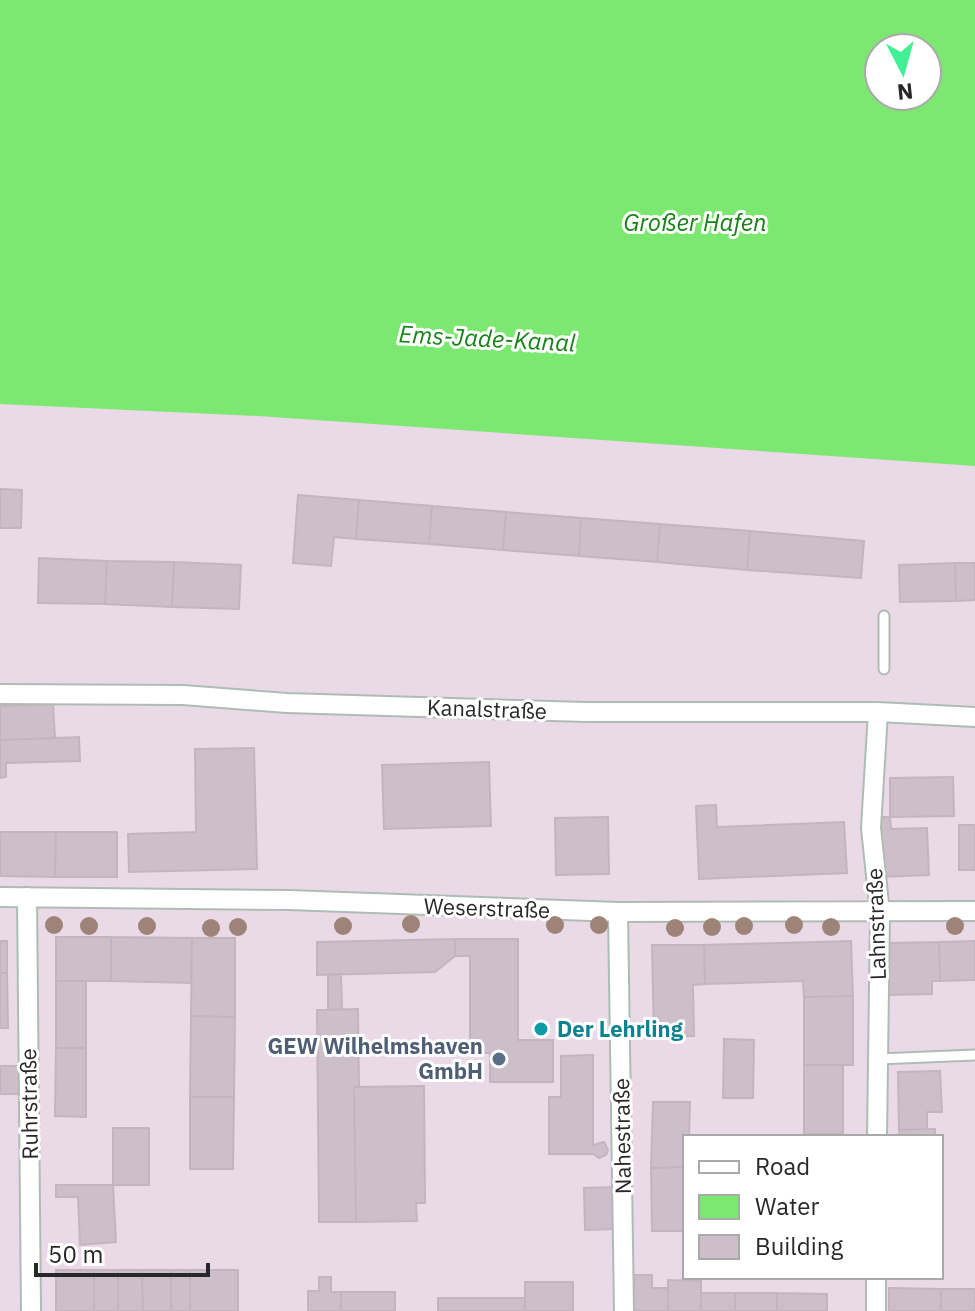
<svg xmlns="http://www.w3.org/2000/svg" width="975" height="1311" font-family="'IBM Plex Sans',sans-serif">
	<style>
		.water { fill: #7ce871; fill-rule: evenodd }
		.building { fill: #ccbfc9; stroke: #c5b4c0; stroke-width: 2 }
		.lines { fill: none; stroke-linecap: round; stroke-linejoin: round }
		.service-casing { stroke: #aebcb4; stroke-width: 13 }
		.minor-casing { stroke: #aebcb4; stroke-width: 22 }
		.service { stroke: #fff; stroke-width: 9 }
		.minor { stroke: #fff; stroke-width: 18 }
		.tree { fill: #9e8378 }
		.culture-dot { fill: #0f9aa8; stroke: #fff; stroke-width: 3 }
		.service-dot { fill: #5c6f8a; stroke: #fff; stroke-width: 3 }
		.labels { text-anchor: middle; stroke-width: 6; stroke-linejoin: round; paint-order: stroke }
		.street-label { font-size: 22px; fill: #282828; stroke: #fff }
		.culture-label { font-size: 22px; font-weight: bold; fill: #0d838f; stroke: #fff; text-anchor: start }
		.service-label { font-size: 22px; font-weight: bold; fill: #4e5e75; stroke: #fff; text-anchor: end }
		.water-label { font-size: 24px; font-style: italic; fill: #158414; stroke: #fff }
	</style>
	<rect width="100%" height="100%" fill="#eadae7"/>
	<path class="water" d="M0,0H975V466L258,416L0,404ZM879,48H927V96H879Z"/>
	<path class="building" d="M0,489L22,490L21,528H0Z
		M298,495L359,500L356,539L334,537L331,566L293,563Z
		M359,500L432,506L429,544L356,539Z
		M432,506L506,512L503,550L429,544Z
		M506,512L581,518L579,556L503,550Z
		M581,518L660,524L657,562L579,556Z
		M660,524L750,531L747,570L657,562Z
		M750,531L864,541L861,578L747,570Z
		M39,558L107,561L105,604L38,603Z
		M107,561L174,562L172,607L105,604Z
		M174,562L241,565L239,609L172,607Z
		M955,563L956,601L900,602L899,565Z
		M955,563H975V600L956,601Z
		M53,704L55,738L0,740V706Z
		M79,737L80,761L6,763V777L0,778V740Z
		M254,748L257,869L129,872L128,834L196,832L195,749Z
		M489,762L491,826L384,829L382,765Z
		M953,777L954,816L890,817V778Z
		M716,805L717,827L844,822L847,873L699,879L696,806Z
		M608,817L609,874L556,875L555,818Z
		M878,817H890L891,829L927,828L929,875L880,877Z
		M959,825H975V870H959Z
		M0,832H56L55,877L0,876Z
		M56,832H117V877H55Z
		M56,937H111V981H56Z
		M111,937L192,938L191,983L111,981Z
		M192,938H235V1017L191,1016Z
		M455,939V956L435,972L317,975V942Z
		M455,939H518V1040H553V1082H490V1053H470V956H455Z
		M0,941H7V973H0Z
		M851,941L853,996L804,997L803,981L705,984L704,945Z
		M975,941V980L940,981L939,942Z
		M939,942L940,981H932V994L889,995L888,943Z
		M652,945H704L705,984L693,985L694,1036L654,1037Z
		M0,973H7L8,1028H0Z
		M328,974H341L342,1009L328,1010Z
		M56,981H86V1048H56Z
		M853,996V1065H804V997Z
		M358,1009L359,1087H354L356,1222H319L317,1010Z
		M191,1016L235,1017L234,1097H190Z
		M724,1039L754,1040L753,1098H723Z
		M56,1048H86V1117L55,1116Z
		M593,1055V1145L604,1142L608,1150L606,1155L599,1158L593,1154H549V1097H561V1056Z
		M804,1065H843V1134H804Z
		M0,1066H19L20,1094H0Z
		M940,1071L942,1112H927V1129L899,1130L898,1072Z
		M424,1086L425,1203H416L417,1221L356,1222L354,1087Z
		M190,1097H234L233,1169H190Z
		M653,1102H690L689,1137H685V1167L651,1168Z
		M113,1128H149V1185H113Z
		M935,1129V1137H900L899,1130Z
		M820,1134L856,1135V1137H820Z
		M685,1167V1231H652L651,1168Z
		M56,1185H113L116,1242L80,1245L78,1197H56Z
		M614,1187L616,1229L585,1230L584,1188Z
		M56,1270H94V1311H56Z
		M94,1270H118V1311H94Z
		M118,1270H142L143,1311H118Z
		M142,1270H171V1311H143Z
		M171,1270H190V1311H171Z
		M190,1270H238V1311H190Z
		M634,1275H652V1288H668V1311H634Z
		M319,1277H331V1292H341V1311H308V1291H319Z
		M668,1280L701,1281V1311H668Z
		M525,1282H573V1311H525Z
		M889,1288L941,1289V1311H889Z
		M941,1289H975V1311H941Z
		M341,1292H395V1311H341Z
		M701,1293H735V1311H701Z
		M735,1293H777V1311H735Z
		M777,1293L827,1294V1311H777Z
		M438,1298H525V1311H438Z"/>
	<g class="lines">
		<defs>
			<path id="service" d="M884,669V616
				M878,1059L975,1055"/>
			<path id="minor" d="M0,694L183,695L287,703L586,712H878L975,717
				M0,897L289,900L618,912L975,911
				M27,897L31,1311
				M618,912L624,1311
				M877,1137L880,913L871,828L878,712
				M876,1311V1277"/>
		</defs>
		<use href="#service" class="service-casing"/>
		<use href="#minor" class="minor-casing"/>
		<use href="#service" class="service"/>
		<use href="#minor" class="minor"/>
	</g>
	<g class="tree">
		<circle cx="411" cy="924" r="9"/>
		<circle cx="54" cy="925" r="9"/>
		<circle cx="555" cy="925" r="9"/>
		<circle cx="599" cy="925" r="9"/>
		<circle cx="794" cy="925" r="9"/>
		<circle cx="89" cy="926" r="9"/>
		<circle cx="147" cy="926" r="9"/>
		<circle cx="343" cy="926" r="9"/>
		<circle cx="744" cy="926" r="9"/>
		<circle cx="955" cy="926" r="9"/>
		<circle cx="238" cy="927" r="9"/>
		<circle cx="712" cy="927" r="9"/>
		<circle cx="831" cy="927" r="9"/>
		<circle cx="211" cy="928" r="9"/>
		<circle cx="675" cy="928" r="9"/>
	</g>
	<circle class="culture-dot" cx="541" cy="1029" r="8"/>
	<circle class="service-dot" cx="499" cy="1059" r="8"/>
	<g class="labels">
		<g class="street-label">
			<text transform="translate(487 709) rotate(2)" y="8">Kanalstraße</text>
			<text transform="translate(487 908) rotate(2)" y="8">Weserstraße</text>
			<text transform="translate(876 924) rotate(-92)" y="8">Lahnstraße</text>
			<text transform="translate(29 1104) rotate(-91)" y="8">Ruhrstraße</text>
			<text transform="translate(622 1136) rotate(-91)" y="8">Nahestraße</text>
		</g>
		<g class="culture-label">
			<text x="557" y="1037">Der Lehrling</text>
		</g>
		<g class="service-label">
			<text x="483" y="1054">GEW Wilhelmshaven<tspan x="483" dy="25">GmbH</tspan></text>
		</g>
		<g class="water-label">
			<text x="695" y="231">Großer Hafen</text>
			<text transform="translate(487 339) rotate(3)" y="8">Ems-Jade-Kanal</text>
		</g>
	</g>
	<rect x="683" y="1135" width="260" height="144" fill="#ffffff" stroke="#a9a9a9" stroke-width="2"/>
	<rect x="699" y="1161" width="40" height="12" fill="#ffffff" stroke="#a9a9a9" stroke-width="2"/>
	<text x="755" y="1175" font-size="24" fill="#282828">Road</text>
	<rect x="699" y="1195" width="40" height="24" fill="#7ce871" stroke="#a9a9a9" stroke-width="2"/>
	<text x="755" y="1215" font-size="24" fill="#282828">Water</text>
	<rect x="699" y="1235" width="40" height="24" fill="#ccbfc9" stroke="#a9a9a9" stroke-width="2"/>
	<text x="755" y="1255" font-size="24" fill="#282828">Building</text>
	<g transform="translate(903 72) rotate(174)"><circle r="38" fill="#ffffff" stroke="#a9a9a9" stroke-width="2"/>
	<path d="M0-6L14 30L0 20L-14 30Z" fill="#41f092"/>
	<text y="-12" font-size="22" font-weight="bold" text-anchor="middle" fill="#282828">N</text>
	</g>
	<path d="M36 1263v12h172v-12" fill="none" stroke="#282828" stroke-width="4"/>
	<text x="48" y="1263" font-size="24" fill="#282828" stroke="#ffffff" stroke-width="6" paint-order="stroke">50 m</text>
</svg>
